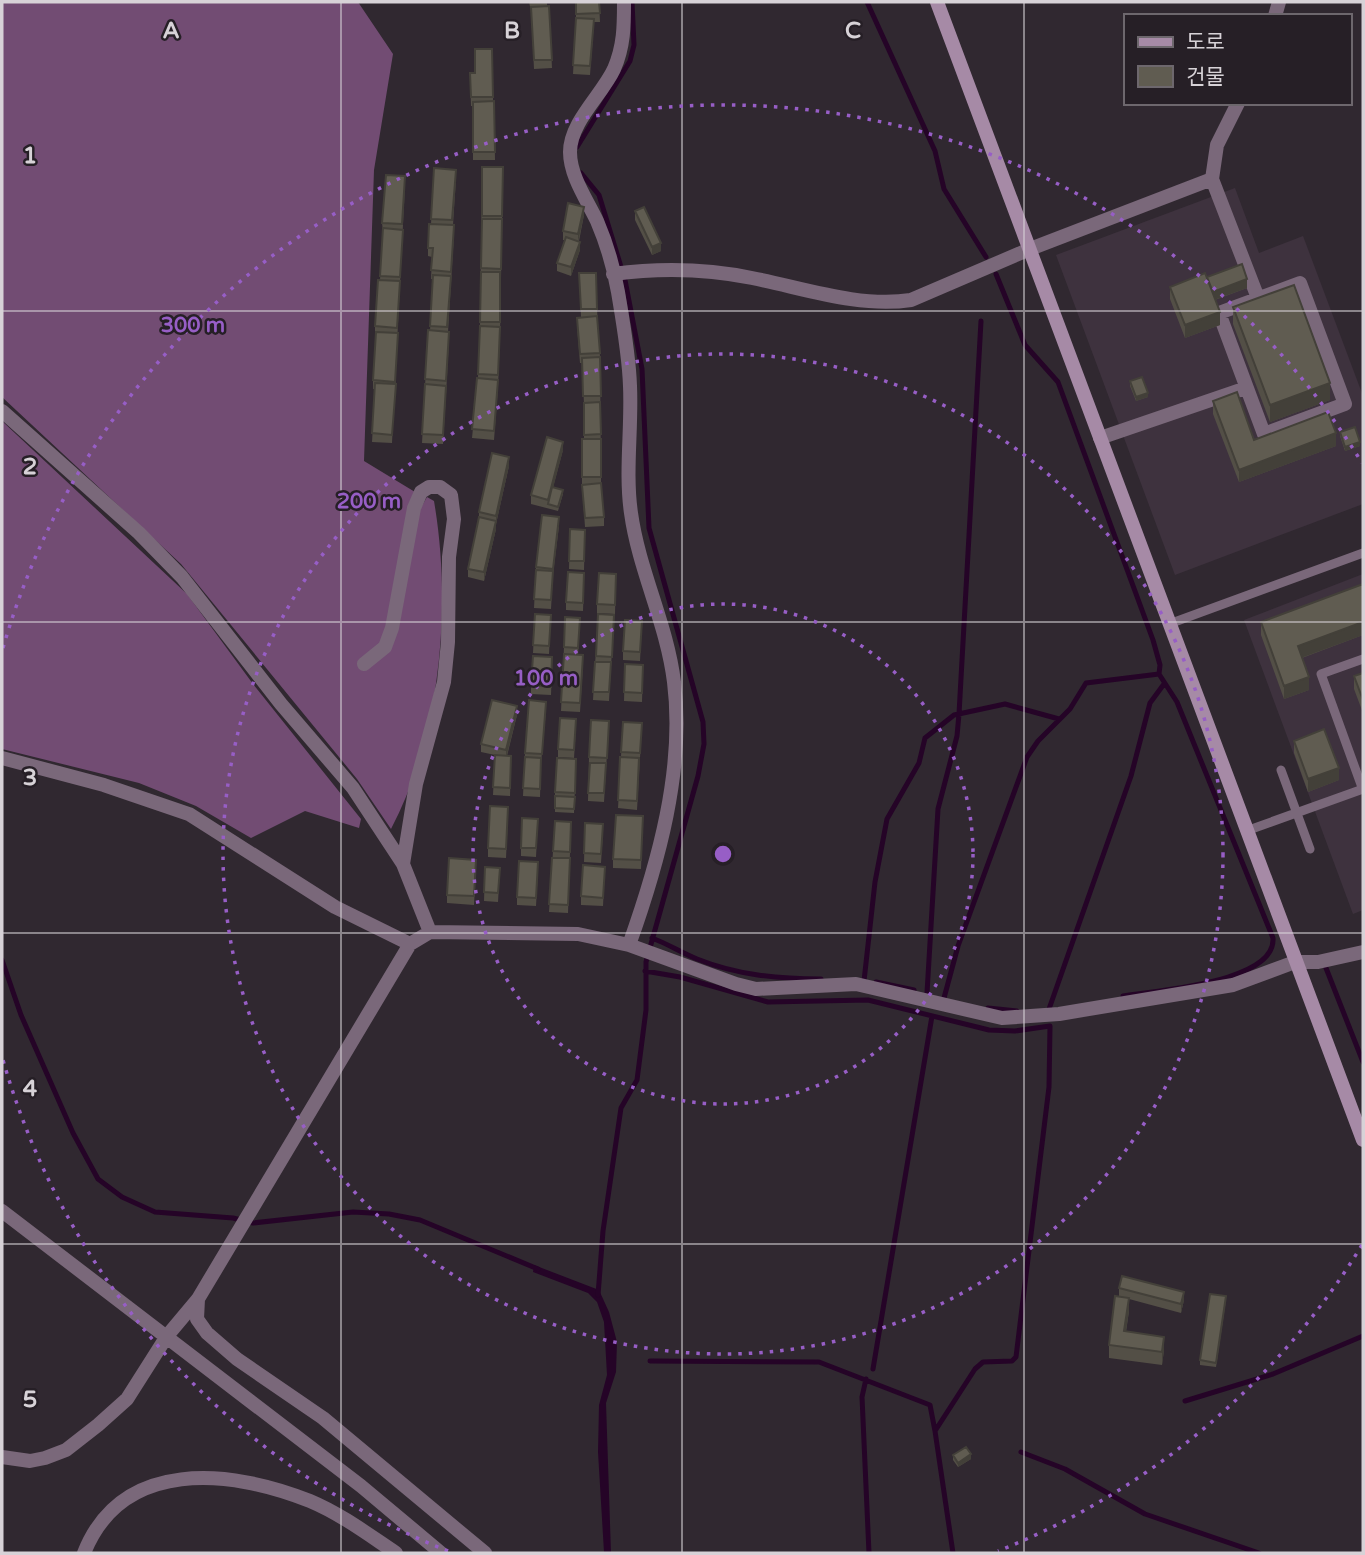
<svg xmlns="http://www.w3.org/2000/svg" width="1365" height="1555" font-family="'Varela Round','Noto Sans KR',sans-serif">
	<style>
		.built { fill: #3e323e }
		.forest { fill: #724c73 }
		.water { fill: #250427 }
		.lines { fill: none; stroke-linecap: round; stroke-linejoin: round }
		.stream { stroke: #250427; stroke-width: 5 }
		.lane { stroke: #7a687a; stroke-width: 9 }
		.street { stroke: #7a687a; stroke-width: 14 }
		.secondary { stroke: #a68aa6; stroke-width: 14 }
		.wall { fill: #534f46 }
		.shaded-wall { fill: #434039 }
		.building { fill: #605c51; stroke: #434039; stroke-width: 2 }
		.grid { fill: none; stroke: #d7d2d7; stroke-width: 2; stroke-opacity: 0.55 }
		.ring { fill: none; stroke: #975ec6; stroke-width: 3.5; stroke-dasharray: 3.5 7 }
		.grid-label { font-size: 23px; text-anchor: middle; font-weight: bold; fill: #d7d2d7; stroke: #261f26; stroke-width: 5; stroke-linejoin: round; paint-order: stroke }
		.centre { fill: #975ec6; stroke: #261f26; stroke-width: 3.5 }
		.ring-label { font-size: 21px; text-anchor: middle; font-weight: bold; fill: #975ec6; stroke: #261f26; stroke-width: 5; stroke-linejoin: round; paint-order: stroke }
	</style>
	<rect width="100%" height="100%" fill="#302830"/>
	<path class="built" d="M1235,188L1259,253L1303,236L1363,396V504L1175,575L1056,255Z
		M1363,574V910L1353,914L1244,620Z"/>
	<path class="forest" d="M2,2H358L393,54L374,170L364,461L415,492L387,653L419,511L427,497L434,501C452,606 441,734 391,829L357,779L181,564L2,397Z
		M2,421L187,594L253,684L361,819L359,828L305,811L251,838L196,806L139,783L2,749Z"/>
	<path class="water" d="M534,1265L599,1290L609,1312L617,1342L616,1372L606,1403L611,1553L604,1552L598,1452L599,1405L607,1375L604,1322L597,1302L588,1293L533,1272Z"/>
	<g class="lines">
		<path class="stream" d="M867,2L935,151L944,189L986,257
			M577,147L630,61L634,45L632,2
			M581,173L599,195L625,280L642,369L649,528L703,722L704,744L698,776L646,962V1010L637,1080L621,1108L603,1231L598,1295
			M996,274L1025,345L1058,382L1153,640L1160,665L1159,674L1177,702L1273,938C1276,983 1156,990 1123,996
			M652,938C668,944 682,953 697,959C737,975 778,979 821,979
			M2,960L21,1015L73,1133L98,1179L122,1197L155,1212L233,1218L253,1223L353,1212L389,1214L420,1220L538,1269
			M1326,968L1363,1062
			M645,971L680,977L768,1002L868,1000L989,1030L1015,1031L1050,1026L1049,1087L1016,1357L1012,1361L983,1362L975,1369L935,1431L953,1553
			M864,981L875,882L887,819L919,763L925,738L954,715L1005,704L1059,719
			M876,982L914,990
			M927,993L938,809L957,736L959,714L981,321
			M944,998L958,946L1027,757L1038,741L1070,709L1086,683L1159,674
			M988,1008L1017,1011
			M1049,1009L1131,776L1150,703L1164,684
			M650,1361L819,1362L930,1405L935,1431
			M873,1369L932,1016
			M866,1379L862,1397L869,1553
			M1185,1401L1273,1374L1363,1336
			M1021,1452L1065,1469L1145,1514L1259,1553"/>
		<path class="lane" d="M1169,624L1363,553
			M1363,659L1321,674L1363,790
			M1281,770L1310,849
			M1246,831L1363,789"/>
		<path class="street" d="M624,2C624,26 624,46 614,69C602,95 570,122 570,152C570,176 587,200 597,221C606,242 614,269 618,292C623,322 629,355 630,386C632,428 625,472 631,513C639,571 667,624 674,682C685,769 658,864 629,945
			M1275,16L1279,2
			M1212,179L1217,145L1238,103
			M613,274C658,268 708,269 752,278C803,288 859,308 911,300L1030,249L1212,179L1258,298
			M1300,283L1345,404L1264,434L1219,313Z
			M2,411L139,533L182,577L281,704L353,788L403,864L430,932
			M1100,438L1246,388
			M364,664L385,647L392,628L414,508L421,492L429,487H440L451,495L454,519L449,557L448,642L444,682L416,784L403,864
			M2,758L104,785L189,814L335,907L410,944
			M2,1211L361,1486L441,1553
			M198,1299L197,1319L207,1333L237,1359L323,1418L485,1553
			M2,1457L30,1461L45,1458L66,1450L98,1425L127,1399L167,1336L198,1299L410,944L430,932L578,934L629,945L736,984L756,989L856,984L1002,1018L1059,1014L1233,985L1295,962H1318L1363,952
			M84,1553C122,1458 230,1469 310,1501C341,1514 369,1535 396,1553"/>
		<path class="secondary" d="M937,2L1363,1140"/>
	</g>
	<path class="wall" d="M529,2H547V6H549L552,68L534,69L531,11Z
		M576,2H599L600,22H594L590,75L573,74L576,18Z
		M470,73L493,97V101H494L495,160H473V106H471Z
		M482,167H503L500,335L498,388L494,440L472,438L478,378L480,326Z
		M434,168L456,178L453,225L454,234L448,332L449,340L446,395L443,444L422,443L428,330L430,331L433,279H431L432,257L428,256V248L431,224Z
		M405,185L392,443L372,442L375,389H373V380L376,335H375V326L380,280L383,231L382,223Z
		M635,211L661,251L652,255L635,220Z
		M584,215L579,241L580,250L571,276L557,271V263L565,240H563V231Z
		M579,273L597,309L600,357L601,483L604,517V526L585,527L582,485V439H584V404L582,363H580L577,326V318L581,317Z
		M1207,277L1247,288L1215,300L1220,325L1185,338L1170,299V287Z
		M1233,307L1330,400L1270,422L1233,324Z
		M1130,381L1148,397L1136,401L1130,386Z
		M1213,401L1254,440L1336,446L1239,482L1213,414Z
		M1340,432L1360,446L1345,451L1340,436Z
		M563,450L553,487L563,494L558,511L531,504V495Z
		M509,466L496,524V529L484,581L468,577V569L479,517V512Z
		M559,526L553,574L551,609L534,608L536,567Z
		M570,529L585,530L584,570L569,569Z
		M616,574L615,614L597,613V604Z
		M584,582L583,611L566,610V602Z
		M1363,584V635L1302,658L1309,690L1284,699L1261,635V622Z
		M535,614L551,615L549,654L533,653Z
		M598,614L614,615L609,701L593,700Z
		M580,618L578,655L583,664L580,712L561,711L564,647Z
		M642,621L640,661L623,660V651Z
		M625,664L643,665L642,702L624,701Z
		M552,666L551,695L531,694V685Z
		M1363,673V713L1354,689V676Z
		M546,711L541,763L540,797L523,796L525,753Z
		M517,715L507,756L511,765L510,796L493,795L495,755L481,752V744Z
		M609,721L604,802L588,801L589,757Z
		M623,722L642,723L637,810L618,808Z
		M576,728L574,758L558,757V749Z
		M1294,741L1339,780L1308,792L1294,753Z
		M576,759L574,813L555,812V792Z
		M508,816L506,858L488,857V848Z
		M643,816L641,869L613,868V859Z
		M538,819L536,857L521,856V848Z
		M555,821L571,822L568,913L549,912Z
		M585,823L603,832L601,863L584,862Z
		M485,867L500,868L498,902L484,901Z
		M605,867L603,906L581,905V896Z
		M476,868L474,905L447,903V895Z
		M538,870L536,906L517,905V897Z
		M1119,1288L1184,1300L1181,1313L1129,1299V1311L1126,1332L1164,1350L1162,1365L1109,1358V1345L1119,1297Z
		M1226,1300L1216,1367L1200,1365V1360Z
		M953,1455L971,1459L958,1467L953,1460Z"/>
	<path class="shaded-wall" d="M584,207V215L578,242V234Z
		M580,242V250L571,276V267Z
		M661,243V251L652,255V247Z
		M1247,279V288L1211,301V293Z
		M1220,312V325L1185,338V325Z
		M1330,383V400L1270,422V405Z
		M1148,393V397L1136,401V397Z
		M1336,433V446L1239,482V470Z
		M563,442V450L549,504H548V500Z
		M1360,442V446L1345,451V447Z
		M509,457V466L496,524V516Z
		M496,521V529L484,581V572Z
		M1363,622V635L1298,659V646Z
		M1309,677V690L1284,699V686Z
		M517,706V715L506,758V750Z
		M1339,768V780L1308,792V779Z
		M1184,1292V1300L1181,1313V1304Z
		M1129,1298V1311L1124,1344V1331Z
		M1164,1337V1350L1162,1365V1352Z
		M971,1454V1459L958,1467V1463Z"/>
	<path class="building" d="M576,2H599L600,13L576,14Z
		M549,6L552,60H534L531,7Z
		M576,18L594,19L590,66L573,65Z
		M475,49H492L493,97H471L470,73H475Z
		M494,101L495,152H473V102Z
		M482,167H503L502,216H482Z
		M434,168L456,170L452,220L431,219Z
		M386,175L405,176L402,224L382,223Z
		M568,203L584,207L578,234L563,231Z
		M644,207L661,243L652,247L635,211Z
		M482,219H502L501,269L481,268Z
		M429,224L454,225L451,272L431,270L433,248H428Z
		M383,228L403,230L400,277L380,276Z
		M566,237L580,242L571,267L557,263Z
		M1242,264L1247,279L1213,292L1207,277Z
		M481,272H500V322H480Z
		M579,273H596L597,309H581Z
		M1205,273L1220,312L1185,325L1170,287Z
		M433,275L451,276L447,327L430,326Z
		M378,280L400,281L397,328L375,326Z
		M1294,285L1330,383L1270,405L1233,307Z
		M597,316L600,353L580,354L577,318Z
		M480,326L500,327L498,375L478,374Z
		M428,330L449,332L446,381L425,379Z
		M376,332L398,333L395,382L373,380Z
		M600,357L601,396H583L582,358Z
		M1142,377L1148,393L1136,397L1130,381Z
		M477,378L498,380L494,431L472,429Z
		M375,383L396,384L392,435L372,433Z
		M425,384L446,386L443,435L422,434Z
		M1237,392L1254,440L1328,412L1336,433L1239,470L1213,401Z
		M600,402L601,434L584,435V403Z
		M1355,427L1360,442L1345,447L1340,432Z
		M547,437L563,442L548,500L531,495Z
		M582,439H601V477H582Z
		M492,453L509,457L496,516L479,512Z
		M601,483L604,517L585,518L582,485Z
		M552,487L563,490L558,507L548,504Z
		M542,515L559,517L553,569L536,567Z
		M479,517L496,521L484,572L468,569Z
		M570,529L585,530L584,561H569Z
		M536,570L553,571L551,600L534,599Z
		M568,572L584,573L583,603L566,602Z
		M599,573L616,574L615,605L597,604Z
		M1363,584V622L1298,646L1309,677L1284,686L1261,622Z
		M535,614L551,615L549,646L533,645Z
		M598,614L614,615L612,657L596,656Z
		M565,617L580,618L578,648L564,647Z
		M625,620L642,621L640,652L623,651Z
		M564,654L583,655L580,703L561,702Z
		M533,656L552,657L551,687L531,685Z
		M595,662H611L609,692H593Z
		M625,664L643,665L642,693L624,692Z
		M1363,673V700L1354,676Z
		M492,700L517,706L506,750L481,744Z
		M529,700L546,702L542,754L525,753Z
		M560,718L576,719L574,750L558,749Z
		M591,720L609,721L607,758L589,757Z
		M623,722L642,723L640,753L621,752Z
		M1324,729L1339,768L1308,779L1294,741Z
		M495,755L511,756L510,788L493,787Z
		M525,757L541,758L540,789L523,788Z
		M620,757L639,758L637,801L618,800Z
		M557,758L576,759L575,793L555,792Z
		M590,763H606L604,793H588Z
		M555,796L575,797L574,809L555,808Z
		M490,806L508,807L506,849L488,848Z
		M616,815L643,816L641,860L613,859Z
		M522,818L538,819L536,848H521Z
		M555,821L571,822L570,852L553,851Z
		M585,823L603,824L601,854L584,853Z
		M449,858L476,860L474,896L447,895Z
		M552,858H570L568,905L549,904Z
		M519,861L538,862L536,898L517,897Z
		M583,865L605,867L603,898L581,896Z
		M485,867L500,868L498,893L484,892Z
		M1122,1276L1184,1292L1181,1304L1119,1288Z
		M1210,1294L1226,1296L1216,1363L1200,1360Z
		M1115,1296L1129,1298L1124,1331L1164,1337L1162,1352L1109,1345Z
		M966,1447L971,1454L958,1463L953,1455Z"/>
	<path class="grid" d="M341,2V1553M682,2V1553M1024,2V1553M2,311H1363M2,622H1363M2,933H1363M2,1244H1363"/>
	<g class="ring">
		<circle cx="723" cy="854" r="250"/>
		<circle cx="723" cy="854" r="500"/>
		<path d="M1362 1245A749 749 0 0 1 998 1551M448 1551A749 749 0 0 1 3 1060M3 648A749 749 0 0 1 1362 463"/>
	</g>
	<g class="grid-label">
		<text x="171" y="38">A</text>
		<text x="512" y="38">B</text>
		<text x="853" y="38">C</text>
		<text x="30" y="163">1</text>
		<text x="30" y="474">2</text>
		<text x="30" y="785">3</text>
		<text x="30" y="1096">4</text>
		<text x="30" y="1407">5</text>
	</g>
	<circle cx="723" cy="854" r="10" class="centre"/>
	<g class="ring-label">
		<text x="193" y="332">300 m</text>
		<text x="369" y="508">200 m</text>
		<text x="546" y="685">100 m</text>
	</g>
	<rect width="1365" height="1555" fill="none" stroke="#d7d2d7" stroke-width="7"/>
	<rect x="1124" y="14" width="228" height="91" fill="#261f26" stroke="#6d676d" stroke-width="2"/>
	<rect x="1138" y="37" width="35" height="10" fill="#a68aa6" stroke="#6d676d" stroke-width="2"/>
	<text x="1186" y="49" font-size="21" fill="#d7d2d7">도로</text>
	<rect x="1138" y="66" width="35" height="21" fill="#605c51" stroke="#6d676d" stroke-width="2"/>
	<text x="1186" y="84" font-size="21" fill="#d7d2d7">건물</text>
</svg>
